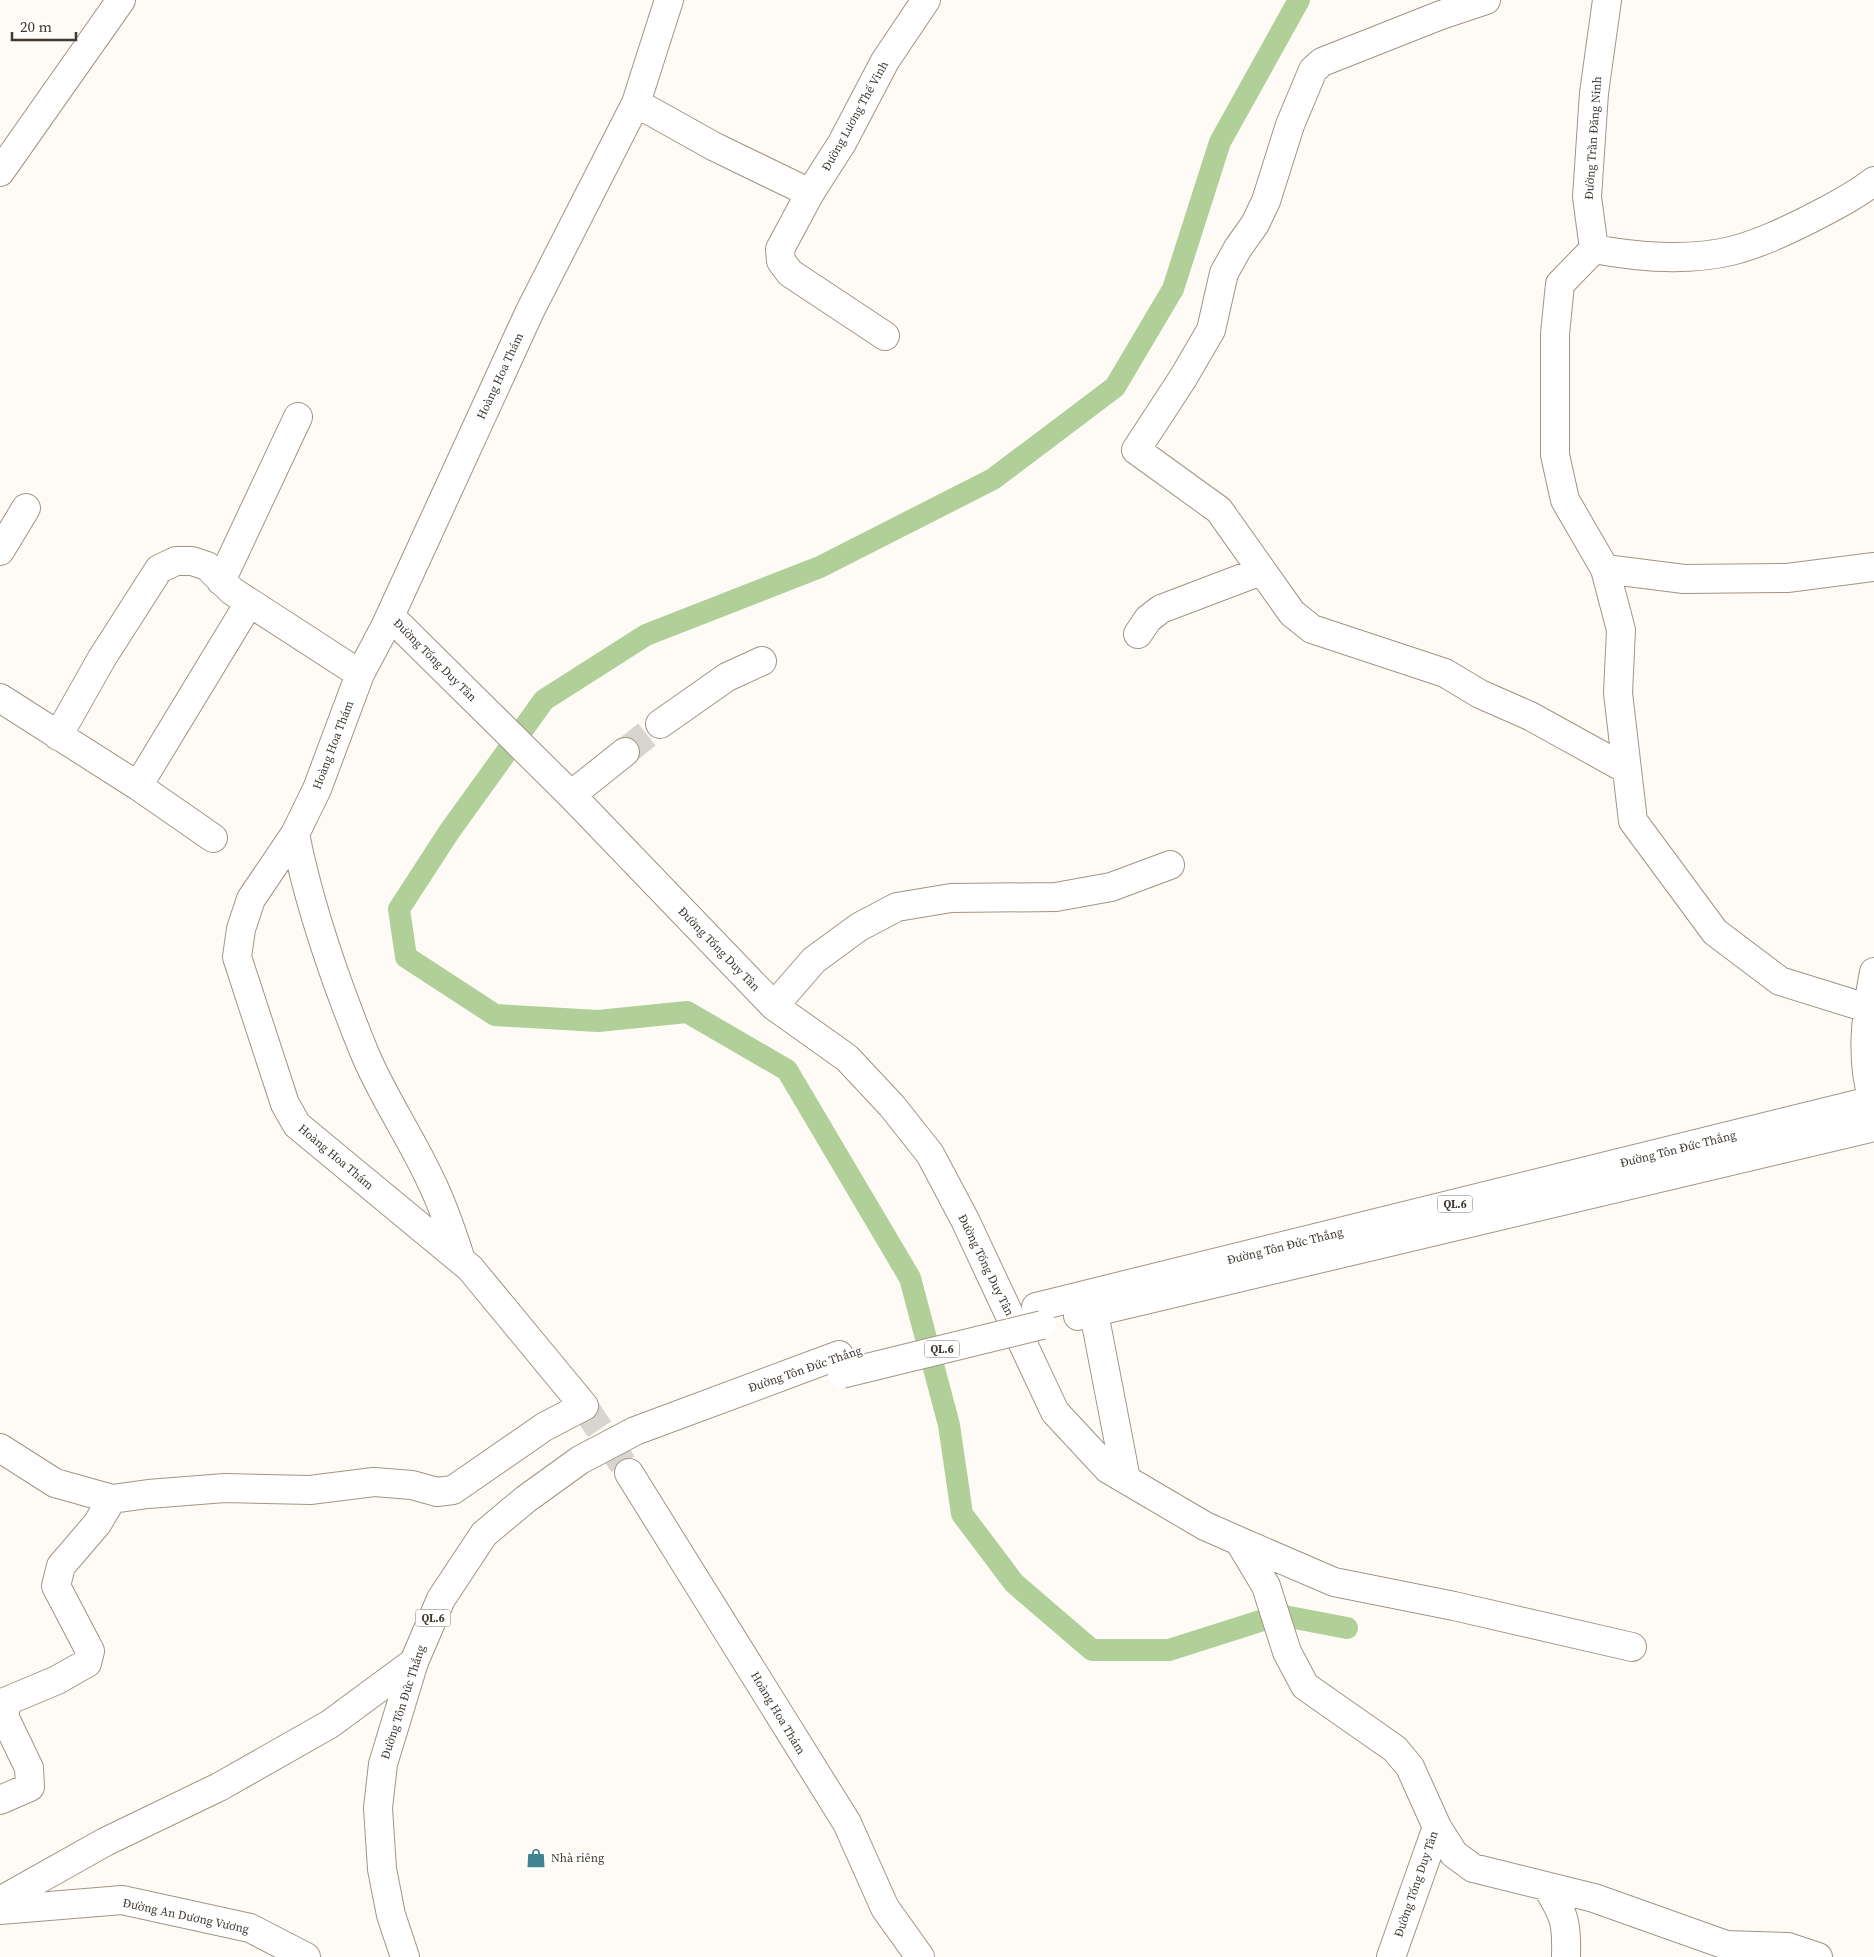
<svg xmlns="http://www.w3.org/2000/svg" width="1874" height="1957" font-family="'Source Serif 4',serif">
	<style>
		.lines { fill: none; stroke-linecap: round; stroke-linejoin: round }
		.canal { stroke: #b1cf98; stroke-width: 22 }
		.minor-tunnel { stroke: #d8d4cf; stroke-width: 28; stroke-dasharray: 28 14; stroke-linecap: butt }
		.minor-casing { stroke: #a29482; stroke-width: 30 }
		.major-casing { stroke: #a29482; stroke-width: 30 }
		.highway-casing { stroke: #a29482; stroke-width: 30 }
		.minor { stroke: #fff; stroke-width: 28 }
		.major { stroke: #fff; stroke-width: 28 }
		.highway { stroke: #fff; stroke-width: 28 }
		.highway-bridge-casing { stroke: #a29482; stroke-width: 30; stroke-linecap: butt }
		.highway-bridge { stroke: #fff; stroke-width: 28 }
		.labels { text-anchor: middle; stroke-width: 4; stroke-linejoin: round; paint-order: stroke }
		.shield { fill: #fff; stroke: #79746f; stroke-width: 1 }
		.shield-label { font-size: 11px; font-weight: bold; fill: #3f3931 }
		.street-label { font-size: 12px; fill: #3f3931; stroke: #fff }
		.poi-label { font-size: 12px; fill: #3f3931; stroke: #fff; text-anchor: start }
	</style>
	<rect width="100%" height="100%" fill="#fefbf7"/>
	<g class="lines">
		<path class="canal" d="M1299,0L1220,142L1173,289L1115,387L993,479L820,567L646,635L544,700L449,832L399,909L406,957L495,1015L598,1021L687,1012L787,1070L910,1278L949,1425L962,1514L1014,1583L1092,1650H1169L1279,1615L1347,1628"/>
		<path class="minor-tunnel" d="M625,752L660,724
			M584,1406L629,1473"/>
		<defs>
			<path id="minor" d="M1486,0L1441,15L1322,62L1313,70L1290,125L1266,201L1255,224L1238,248L1224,273L1211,330L1183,378L1136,450L1219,510L1292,613L1312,629L1445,673L1480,694L1530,716L1626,769
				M1607,0L1594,93L1587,197L1594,249C1636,257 1688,261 1731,251C1759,244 1786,231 1812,218C1833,207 1855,196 1874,181
				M636,103L715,147L810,193L842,143L885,61L926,0
				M810,193L780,249L781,261L790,273L885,336
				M1594,249L1560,284L1555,334V455L1565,500L1605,569L1621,630L1618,693L1633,821L1715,932L1780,981L1867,1008
				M0,551L26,508
				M1605,569L1684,579L1787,578L1874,567
				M221,581L298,417
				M390,616L571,795L774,1006L847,1058L892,1106L930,1154L965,1220L1055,1412L1108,1469L1205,1526L1239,1541L1266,1586L1287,1652L1305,1686L1395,1749L1410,1767L1437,1827L1454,1854L1473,1868L1594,1898L1726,1945L1788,1947L1818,1957
				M1138,634L1148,619L1161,609L1261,571
				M0,698L138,786L213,838
				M660,724L727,677L762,661
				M58,736L102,658L159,569L176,561H192L207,566L232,591L360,674
				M138,786L249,603
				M571,795L625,752
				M295,834C310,910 336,983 365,1054C383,1097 410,1136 430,1179C443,1205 452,1232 461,1260
				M774,1006L814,960L859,927L897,907L951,898L1056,897L1111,887L1170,865
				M1873,1101C1860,1058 1866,1015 1874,972
				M0,1448L55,1483L112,1499L148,1494L225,1488L310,1490L374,1482L412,1485L437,1492L453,1490L544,1427L584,1406L470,1268L297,1125L285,1104L237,957L241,929L251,899L295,834L317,789L360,674L385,627L530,311L636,103L669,0
				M629,1473L847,1823L885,1908L920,1957
				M1239,1541L1334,1582L1454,1606L1632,1647
				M0,1800L30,1787L29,1768L4,1716L7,1701L57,1680L87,1663L90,1651L56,1586L61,1566L97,1524L112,1499
				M1547,1887C1565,1916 1567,1923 1566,1957
				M0,1901L105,1842L219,1787L330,1724L414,1662
				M1391,1957L1437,1827"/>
			<path id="major" d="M0,172L121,0
				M0,1910L122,1900L250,1928L306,1957"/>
			<path id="highway" d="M1036,1307L1874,1100
				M1094,1313L1126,1479
				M1078,1316L1874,1127
				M405,1957L391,1915L382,1869L378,1808L383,1764L414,1662L441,1599L484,1534L526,1499L580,1460L635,1431L839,1355"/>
		</defs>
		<use href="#minor" class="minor-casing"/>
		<use href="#major" class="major-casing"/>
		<use href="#highway" class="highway-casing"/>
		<use href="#minor" class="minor"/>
		<use href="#major" class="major"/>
		<use href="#highway" class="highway"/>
		<defs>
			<path id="highway-bridge" d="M842,1374L1042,1325"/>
		</defs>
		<use href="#highway-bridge" class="highway-bridge-casing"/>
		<use href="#highway-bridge" class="highway-bridge"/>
	</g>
	<defs>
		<symbol id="shop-bare" viewBox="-9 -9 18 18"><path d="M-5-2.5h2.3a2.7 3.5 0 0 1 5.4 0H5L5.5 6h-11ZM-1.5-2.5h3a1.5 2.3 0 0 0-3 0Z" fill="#418594" stroke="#fff" stroke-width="2.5" paint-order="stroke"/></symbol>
	</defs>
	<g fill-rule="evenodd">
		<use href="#shop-bare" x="522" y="1844" width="28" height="28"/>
	</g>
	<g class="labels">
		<g class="shield">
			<rect x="1437.5" y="1195.5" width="35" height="17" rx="4"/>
			<rect x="924.5" y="1340.5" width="35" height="17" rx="4"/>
			<rect x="415.5" y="1609.5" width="35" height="17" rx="4"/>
		</g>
		<g class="shield-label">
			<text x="1455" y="1208">QL.6</text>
			<text x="942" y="1353">QL.6</text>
			<text x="433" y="1622">QL.6</text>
		</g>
		<g class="street-label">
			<text transform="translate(855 116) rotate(-61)" y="4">Đường Lương Thế Vinh</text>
			<text transform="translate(1593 138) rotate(-86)" y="4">Đường Trần Đăng Ninh</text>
			<text transform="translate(500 376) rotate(-65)" y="4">Hoàng Hoa Thám</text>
			<text transform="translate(435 660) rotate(45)" y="4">Đường Tống Duy Tân</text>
			<text transform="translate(333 745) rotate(-69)" y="4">Hoàng Hoa Thám</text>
			<text transform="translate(719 949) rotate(46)" y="4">Đường Tống Duy Tân</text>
			<text transform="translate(1678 1149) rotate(-14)" y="4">Đường Tôn Đức Thắng</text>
			<text transform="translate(336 1157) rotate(40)" y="4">Hoàng Hoa Thám</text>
			<text transform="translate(1285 1246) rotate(-14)" y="4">Đường Tôn Đức Thắng</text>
			<text transform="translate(986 1265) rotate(64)" y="4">Đường Tống Duy Tân</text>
			<text transform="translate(805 1369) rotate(-19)" y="4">Đường Tôn Đức Thắng</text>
			<text transform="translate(403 1702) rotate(-72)" y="4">Đường Tôn Đức Thắng</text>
			<text transform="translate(778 1713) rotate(59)" y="4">Hoàng Hoa Thám</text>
			<text transform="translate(1416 1884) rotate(-71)" y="4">Đường Tống Duy Tân</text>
			<text transform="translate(186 1916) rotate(12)" y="4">Đường An Dương Vương</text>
		</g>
		<g class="poi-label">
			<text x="551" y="1862">Nhà riêng</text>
		</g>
	</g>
	<path d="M12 32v8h64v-8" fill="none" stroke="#3f3931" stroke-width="2.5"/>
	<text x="20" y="32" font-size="15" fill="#3f3931" stroke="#ffffff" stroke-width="4" paint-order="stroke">20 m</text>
</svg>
